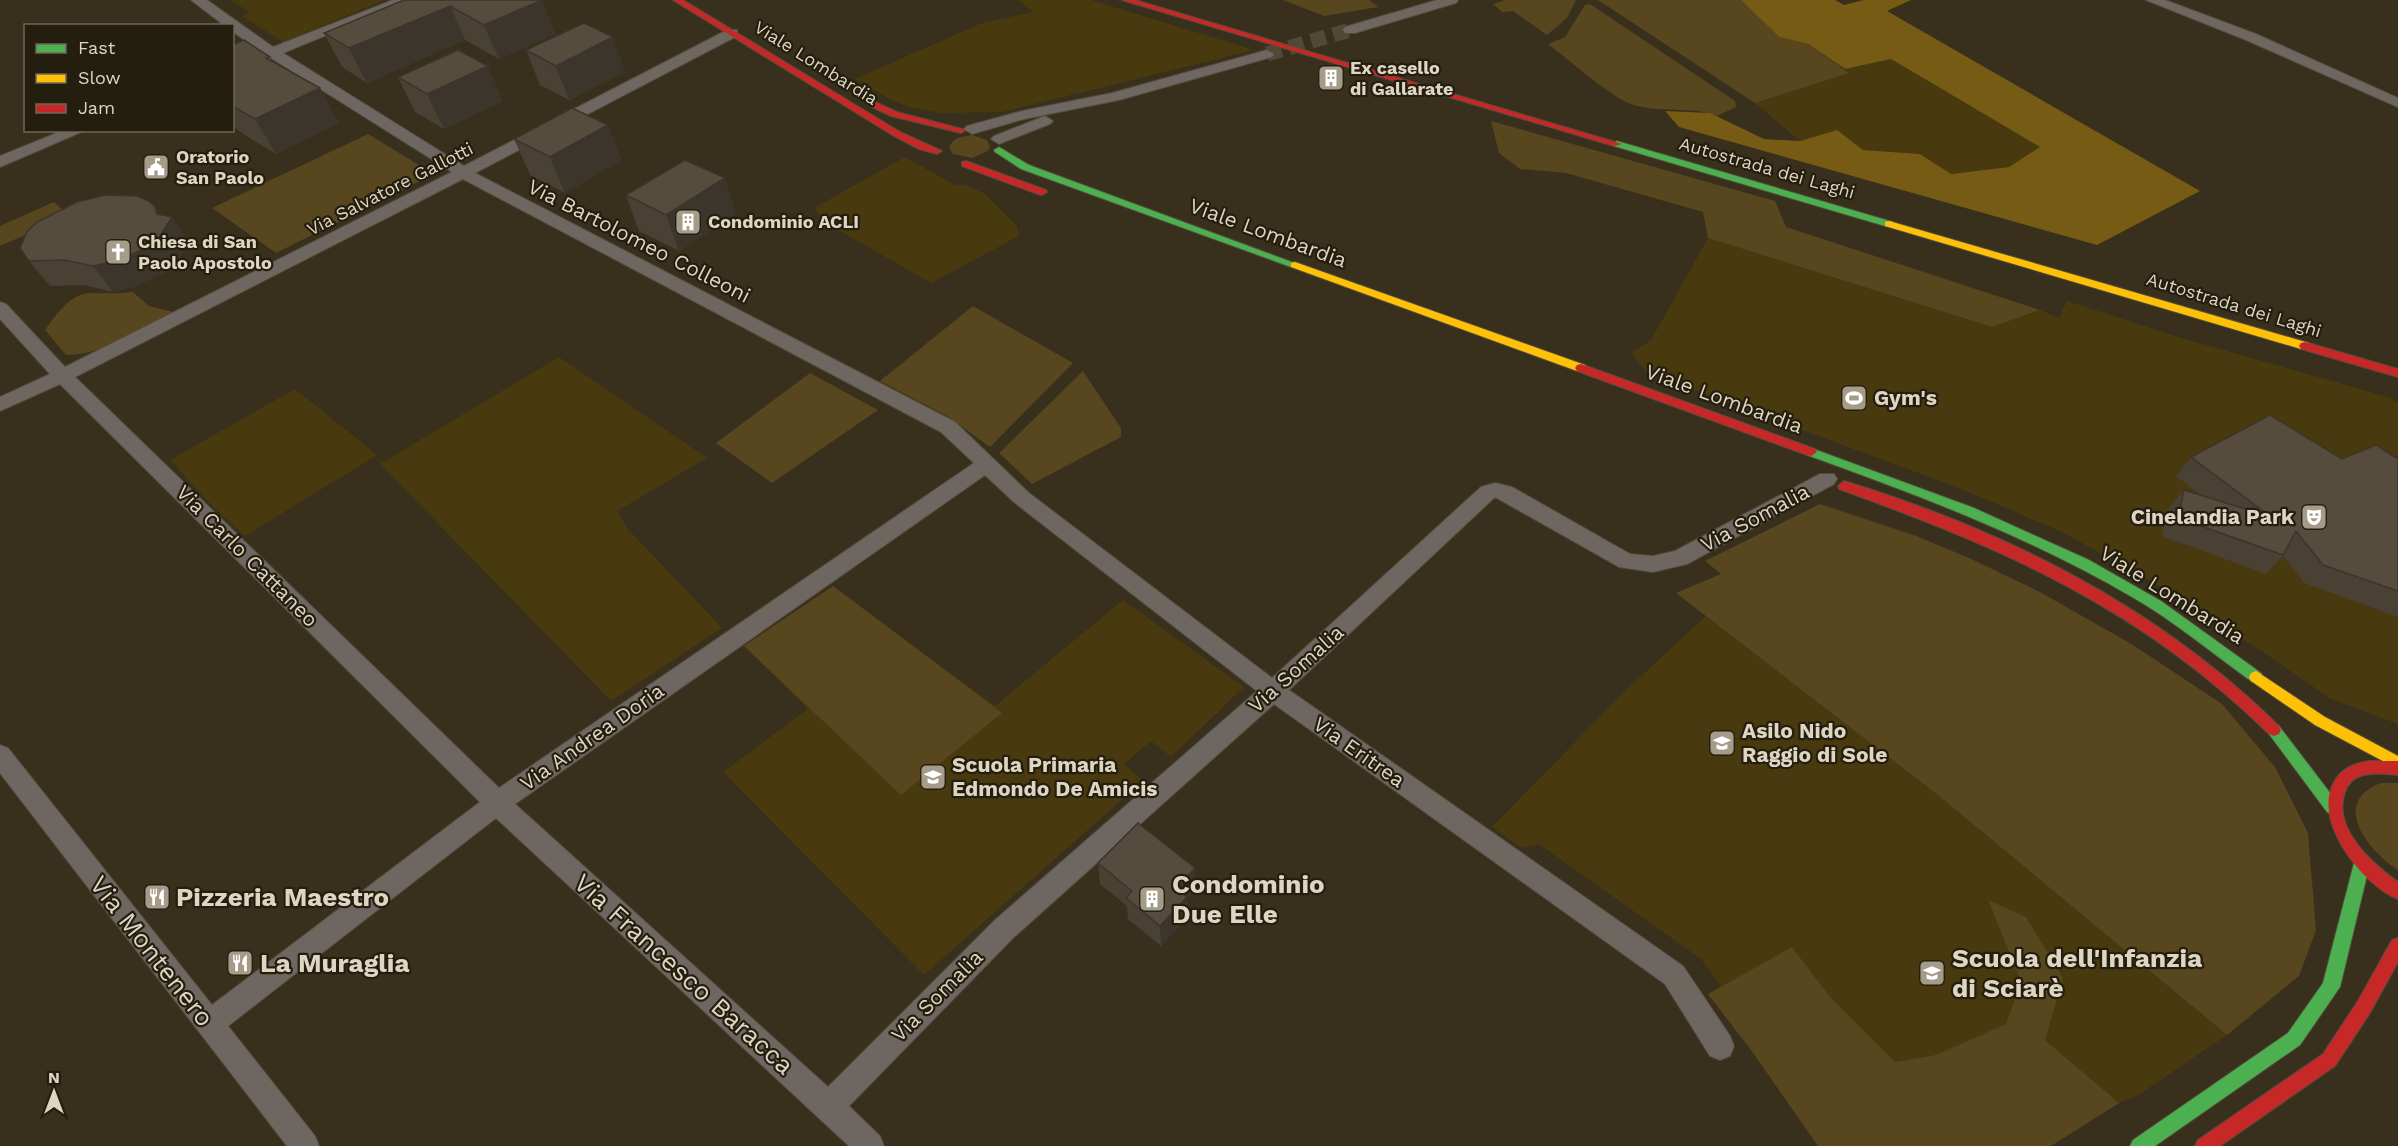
<svg xmlns="http://www.w3.org/2000/svg" width="2398" height="1146" font-family="'Work Sans',sans-serif">
	<style>
		.built { fill: #48390f }
		.green { fill: #57461e }
		.forest { fill: #755b13 }
		.lines { fill: none; stroke-linecap: round; stroke-linejoin: round }
		.street-tunnel { stroke: #514936; stroke-width: 15; stroke-dasharray: 15 8; stroke-linecap: butt }
		.street-casing { stroke: #534d3d; stroke-width: 2 }
		.fast-casing { stroke: #534d3d; stroke-width: 2 }
		.slow-casing { stroke: #534d3d; stroke-width: 2 }
		.jam-casing { stroke: #534d3d; stroke-width: 2 }
		.street { fill: #6e6761; fill-rule: evenodd }
		.fast { fill: #4caf50; fill-rule: evenodd }
		.slow { fill: #ffc107; fill-rule: evenodd }
		.jam { fill: #c62828; fill-rule: evenodd }
		.wall { fill: #494134 }
		.shaded-wall { fill: #3c352b }
		.building { fill: #554c3d; stroke: #3c352b; stroke-width: 1.5 }
		.labels { text-anchor: middle; stroke-width: 4.5; stroke-linejoin: round; paint-order: stroke }
		.far-street-label { font-size: 18px; fill: #ded5c2; stroke: #241e0f }
		.far-poi-label { font-size: 18px; font-weight: bold; fill: #ded5c2; stroke: #241e0f; text-anchor: start }
		.street-label { font-size: 21px; fill: #ded5c2; stroke: #241e0f }
		.poi-label { font-size: 21px; font-weight: bold; fill: #ded5c2; stroke: #241e0f; text-anchor: start }
		.near-poi-label { font-size: 26px; font-weight: bold; fill: #ded5c2; stroke: #241e0f; text-anchor: start }
		.near-street-label { font-size: 26px; fill: #ded5c2; stroke: #241e0f }
	</style>
	<rect width="100%" height="100%" fill="#38301d"/>
	<path class="built" d="M230,0H384L283,42L242,16L250,12Z
		M1018,0H1091L1254,50L1002,112L940,113L913,108L892,100L855,79L982,23L1033,12Z
		M1891,59L2040,147L2009,167L1951,174L1920,154L1863,150L1837,130L1800,141L1755,103L1848,73L1845,69Z
		M905,157L955,185H966L985,194L1017,226L1019,236L931,283L825,222L814,208Z
		M1708,238L1992,327L2040,310L2059,318L2067,301L2175,336L2391,398L2398,403V724L2331,699L2260,650L2144,577L2062,532L1959,488L1648,373L1631,353L1651,340Z
		M559,357L707,458L617,511L627,528L722,628L611,701L380,464Z
		M295,389L377,455L245,536L213,507L170,460Z
		M833,586L995,706L1123,600L1244,687L1171,757L1151,741L1124,764L1143,781L924,975L723,772L808,709L744,646Z
		M1706,616L1939,796L2227,1035L2137,1096L2119,1103L2051,1146H1818L1751,1050L1708,994L1721,986L1701,959L1539,844L1521,848L1492,827L1626,690Z"/>
	<path class="green" d="M1283,0H1369L1378,7L1324,16Z
		M1505,0H1576L1567,18L1547,35L1513,11L1502,12L1493,4Z
		M1598,0H1741L1779,37L1808,44L1849,73L1755,103Z
		M1590,4L1735,101L1736,107L1717,116C1693,105 1655,115 1626,102C1604,91 1569,60 1548,44L1565,37L1585,5Z
		M1491,121L1775,201L1786,227L2040,310L1992,327L1708,238L1703,212L1566,173L1520,169L1499,153Z
		M368,134L434,174L276,253L212,208Z
		M972,135L987,140L990,146L988,151L972,158L953,154L949,148C953,137 962,137 972,135Z
		M54,202L69,216L0,246V226Z
		M133,292L149,306L173,312C140,329 104,355 66,355L45,330C55,316 70,293 91,293C105,293 118,294 133,292Z
		M973,306L1073,363L990,447L947,416L880,381Z
		M1083,371L1121,428V437L1032,484L999,453Z
		M810,373L878,410L772,483L716,443Z
		M1820,504L1916,536L1967,557L2040,592L2133,645L2222,704L2275,767L2308,833L2316,930L2299,976L2227,1035L1939,796L1676,593L1721,574L1705,561Z
		M833,586L1002,713L901,795L744,646Z
		M2381,783H2398V870C2367,850 2330,802 2381,783Z
		M1988,900L2026,917L2063,978L2045,1040L2119,1103L2051,1146H1818L1751,1050L1708,994L1792,947L1830,997L1895,1062L1936,1055L2006,1024L2021,981Z"/>
	<path class="forest" d="M1741,0H1835L1844,5L1864,0H1911L1887,11L2200,191L2097,245L1679,127L1665,111L1710,113L1764,139L1800,141L1837,130L1863,150L1920,154L1951,174L2009,167L2040,147L1891,59L1845,69L1808,44L1779,37Z"/>
	<g class="lines">
		<path class="street-tunnel" d="M1267,54L1350,30"/>
		<defs>
			<path id="street" d="M191,0H207L273,47L393,0H412L283,53L464,166L727,30H737V36L475,173L955,422L1029,493L1272,678L1481,487L1495,483L1512,487L1630,554L1653,556L1675,551L1820,474H1834L1837,479L1834,484L1687,564L1653,572L1619,567L1495,497L1289,690L1683,966L1730,1036L1734,1046L1730,1056L1720,1060L1710,1056L1665,984L1274,704L1013,938L849,1106L880,1136L884,1146H849L496,818L228,1026L315,1136L319,1146H287L0,773V745L8,748L212,1005L480,802L60,384L0,411V397L50,374L0,319V302L6,304L65,367L452,172L271,58L232,72V63L261,52L232,31V26H225ZM463,179L941,432L974,463L499,788L75,377ZM985,475L1015,503L1257,691L995,920L828,1087L515,804Z
				M1437,0H1458L1456,3L1355,33H1345L1343,30L1345,27Z
				M2146,0H2165L2256,34L2398,98V107L2246,40Z
				M1267,50L1274,54L1272,57L1119,100L1024,119L972,134L964,129L967,126L1022,111L1112,93Z
				M1045,116L1053,121L1050,124L1004,142L999,144L991,139L994,136Z
				M64,130H86L0,167V156Z"/>
			<path id="fast" d="M1617,141L1893,222L1894,224L1889,227L1885,226L1614,146L1612,144Z
				M999,147L1029,165L1300,265L1299,267H1291L1021,169L995,152L994,150Z
				M1811,448L1974,508L2089,560L2161,601L2261,673L2263,677L2261,681L2256,683L2251,681C2212,653 2174,621 2132,597C2030,537 1918,495 1807,455L1805,452Z
				M2274,724L2279,726L2337,802L2340,807L2337,812L2332,814L2327,812L2269,734L2267,730L2269,726Z
				M2362,856L2368,858L2370,863L2340,987L2300,1045L2155,1146H2130L2133,1140L2288,1033L2323,983L2354,863L2356,858Z"/>
			<path id="slow" d="M1889,221L2309,343L2311,346L2309,349H2301L1885,226V222Z
				M1295,262L1585,365L1587,368L1585,371H1577L1291,267V263Z
				M2256,671L2325,717L2398,756V769L2315,725L2251,681L2249,677L2251,673Z"/>
			<path id="jam" d="M673,0H683L900,132L942,151L937,154L919,149L894,136Z
				M1122,0H1135L1622,144L1614,146Z
				M875,102L897,112L966,130L961,133L891,116L872,107V103Z
				M966,161L1046,190L1047,192L1042,195L1038,194L962,166V162Z
				M2305,342L2398,369V377L2301,349L2299,346L2301,343Z
				M1581,364L1815,449L1817,452L1811,456L1807,455L1577,371L1575,368L1577,365Z
				M1844,481C2005,530 2159,608 2279,726L2281,730L2279,734L2274,736L2269,734C2141,608 2005,549 1839,489L1838,486Z
				M2370,761H2398V775C2386,774 2372,772 2361,776C2353,778 2348,784 2345,792C2332,828 2372,863 2398,882V899C2364,886 2317,826 2331,789C2337,771 2352,763 2370,761Z
				M2398,938V962L2370,1013L2335,1066L2220,1146H2195L2198,1140L2323,1054L2358,1001L2392,940Z"/>
		</defs>
		<use href="#street" class="street-casing"/>
		<use href="#fast" class="fast-casing"/>
		<use href="#slow" class="slow-casing"/>
		<use href="#jam" class="jam-casing"/>
		<use href="#street" class="street"/>
		<use href="#fast" class="fast"/>
		<use href="#slow" class="slow"/>
		<use href="#jam" class="jam"/>
	</g>
	<path class="wall" d="M404,0H542L555,34L499,59L465,40L367,83L342,67L324,33Z
		M232,45L273,63L339,123L276,154L248,137L232,126Z
		M526,50L625,72L569,100L540,85Z
		M398,77L503,101L444,129L415,112Z
		M608,125L621,160L565,193L530,175L514,139Z
		M626,195L736,214L679,251L639,231Z
		M161,215L189,242L173,269L136,286L113,292L84,285L50,286L29,261Z
		M2191,457L2398,459V617L2304,583L2283,556L2266,574L2162,536L2168,509L2184,490L2201,495L2176,476Z
		M1098,863L1195,890L1187,898L1188,917L1161,946L1128,919L1127,906L1100,884Z"/>
	<path class="shaded-wall" d="M542,0L555,34L499,59L484,25Z
		M450,6L465,40L367,83L349,48Z
		M613,37L625,72L569,100L556,66Z
		M488,66L503,101L444,129L427,94Z
		M320,88L339,123L276,154L255,119Z
		M608,125L621,160L565,193L550,157Z
		M725,178L736,214L679,251L666,215Z
		M155,207L167,224L172,217L189,242L173,269L136,286L113,292L93,266L157,214Z
		M1195,868V890L1187,898L1188,917L1161,946L1160,926L1177,888Z"/>
	<path class="building" d="M404,0H542L484,25L450,6L349,48L324,33Z
		M584,23L613,37L556,66L526,50Z
		M244,40L270,57L266,58L320,88L255,119L232,106V45Z
		M458,50L488,66L427,94L398,77Z
		M572,108L608,125L550,157L514,139Z
		M685,160L725,178L666,215L626,195Z
		M106,195L137,196L149,201L155,207L157,214L172,217L155,244L117,261L93,266L64,260L29,261L20,248L27,232L37,222L77,202Z
		M2270,415L2342,459L2376,445L2398,459V591L2323,565L2296,531L2283,555L2178,518L2184,490L2271,517L2191,457Z
		M1138,823L1195,868L1177,888L1187,897L1160,926L1126,898L1132,891L1098,863Z"/>
	<defs>
		<symbol id="building-square" viewBox="-11 -11 22 22"><rect x="-9" y="-9" width="18" height="18" rx="4" fill="#a49b88" stroke="#241e0f"/><path d="M-4-6H4V6H1V3H-1V6H-4ZM-2.5-4.3h1.7v1.8h-1.7ZM.8-4.3h1.7v1.8H.8ZM-2.5-1h1.7V.8h-1.7ZM.8-1h1.7V.8H.8Z" fill="#fff"/></symbol>
		<symbol id="civic-square" viewBox="-11 -11 22 22"><rect x="-9" y="-9" width="18" height="18" rx="4" fill="#a49b88" stroke="#241e0f"/><path d="M-.6-6.5H3V-4.5H.6V-3L4-1V1h2V6H-6V1h2V-1L-.6-3ZM-1.2 2.5V6h2.4V2.5Z" fill="#fff"/></symbol>
		<symbol id="church-square" viewBox="-11 -11 22 22"><rect x="-9" y="-9" width="18" height="18" rx="4" fill="#a49b88" stroke="#241e0f"/><path d="M-1.2-6h2.4v3.5h3.3v2.4h-3.3V6h-2.4V-.1h-3.3v-2.4h3.3Z" fill="#fff"/></symbol>
		<symbol id="stadium-square" viewBox="-11 -11 22 22"><rect x="-9" y="-9" width="18" height="18" rx="4" fill="#a49b88" stroke="#241e0f"/><path d="M0-5a6.5 5 0 1 0 0 10a6.5 5 0 1 0 0-10ZM-3.5-1.8h7v3.6h-7Z" fill="#fff"/></symbol>
		<symbol id="theatre-square" viewBox="-11 -11 22 22"><rect x="-9" y="-9" width="18" height="18" rx="4" fill="#a49b88" stroke="#241e0f"/><path d="M-5-5.5Q0-4 5-5.5V0Q5 5 0 6Q-5 5-5 0ZM-3.3-2.5H-1v1.5H-3.3ZM1-2.5H3.3v1.5H1ZM-2.8 1Q0 5.5 2.8 1Z" fill="#fff"/></symbol>
		<symbol id="school-square" viewBox="-11 -11 22 22"><rect x="-9" y="-9" width="18" height="18" rx="4" fill="#a49b88" stroke="#241e0f"/><path d="M0-5L7-2L0 1L-7-2ZM-4 1L0 2.5L4 1V4Q0 6-4 4Z" fill="#fff"/></symbol>
		<symbol id="restaurant-square" viewBox="-11 -11 22 22"><rect x="-9" y="-9" width="18" height="18" rx="4" fill="#a49b88" stroke="#241e0f"/><path d="M-5-6h1v4h1v-4h1v4h1v-4h1v5L-1.5 .5V6h-2V.5L-5-1ZM5-6V6H3V1.5H1.5Q1.5-4 5-6Z" fill="#fff"/></symbol>
	</defs>
	<g fill-rule="evenodd">
		<use href="#building-square" x="1316" y="63" width="30" height="30"/>
		<use href="#civic-square" x="141" y="152" width="30" height="30"/>
		<use href="#building-square" x="673" y="207" width="30" height="30"/>
		<use href="#church-square" x="103" y="237" width="30" height="30"/>
		<use href="#stadium-square" x="1839" y="383" width="30" height="30"/>
		<use href="#theatre-square" x="2299" y="502" width="30" height="30"/>
		<use href="#school-square" x="1707" y="728" width="30" height="30"/>
		<use href="#school-square" x="918" y="762" width="30" height="30"/>
		<use href="#restaurant-square" x="142" y="882" width="30" height="30"/>
		<use href="#building-square" x="1137" y="884" width="30" height="30"/>
		<use href="#restaurant-square" x="225" y="948" width="30" height="30"/>
		<use href="#school-square" x="1917" y="958" width="30" height="30"/>
	</g>
	<g class="labels">
		<g class="far-street-label">
			<text transform="translate(816 63) rotate(32)" y="6">Viale Lombardia</text>
			<text transform="translate(1767 168) rotate(16)" y="6">Autostrada dei Laghi</text>
			<text transform="translate(390 189) rotate(-27)" y="6">Via Salvatore Gallotti</text>
			<text transform="translate(2234 305) rotate(17)" y="6">Autostrada dei Laghi</text>
		</g>
		<g class="far-poi-label">
			<text x="1350" y="74">Ex casello<tspan x="1350" dy="21">di Gallarate</tspan></text>
			<text x="176" y="163">Oratorio<tspan x="176" dy="21">San Paolo</tspan></text>
			<text x="708" y="228">Condominio ACLI</text>
			<text x="138" y="248">Chiesa di San<tspan x="138" dy="21">Paolo Apostolo</tspan></text>
		</g>
		<g class="street-label">
			<text transform="translate(1268 233) rotate(20)" y="7">Viale Lombardia</text>
			<text transform="translate(639 241) rotate(27)" y="7">Via Bartolomeo Colleoni</text>
			<text transform="translate(1724 399) rotate(20)" y="7">Viale Lombardia</text>
			<text transform="translate(1755 518) rotate(-28)" y="7">Via Somalia</text>
			<text transform="translate(247 556) rotate(45)" y="7">Via Carlo Cattaneo</text>
			<text transform="translate(2172 595) rotate(32)" y="7">Viale Lombardia</text>
			<text transform="translate(1296 669) rotate(-42)" y="7">Via Somalia</text>
			<text transform="translate(592 737) rotate(-35)" y="7">Via Andrea Doria</text>
			<text transform="translate(1359 752) rotate(35)" y="7">Via Eritrea</text>
			<text transform="translate(937 996) rotate(-45)" y="7">Via Somalia</text>
		</g>
		<g class="poi-label">
			<text x="1874" y="405">Gym's</text>
			<text x="2294" y="524" text-anchor="end">Cinelandia Park</text>
			<text x="1742" y="738">Asilo Nido<tspan x="1742" dy="24">Raggio di Sole</tspan></text>
			<text x="952" y="772">Scuola Primaria<tspan x="952" dy="24">Edmondo De Amicis</tspan></text>
		</g>
		<g class="near-poi-label">
			<text x="1172" y="893">Condominio<tspan x="1172" dy="30">Due Elle</tspan></text>
			<text x="176" y="906">Pizzeria Maestro</text>
			<text x="1952" y="967">Scuola dell'Infanzia<tspan x="1952" dy="30">di Sciarè</tspan></text>
			<text x="260" y="972">La Muraglia</text>
		</g>
		<g class="near-street-label">
			<text transform="translate(152 951) rotate(52)" y="9">Via Montenero</text>
			<text transform="translate(684 974) rotate(42)" y="9">Via Francesco Baracca</text>
		</g>
	</g>
	<rect x="24" y="24" width="210" height="108" fill="#241e0f" stroke="#6e6757" stroke-width="1.5"/>
	<rect x="36" y="44" width="30" height="9" fill="#4caf50" stroke="#6e6757" stroke-width="1.5"/>
	<text x="78" y="54" font-size="18" fill="#ded5c2">Fast</text>
	<rect x="36" y="74" width="30" height="9" fill="#ffc107" stroke="#6e6757" stroke-width="1.5"/>
	<text x="78" y="84" font-size="18" fill="#ded5c2">Slow</text>
	<rect x="36" y="104" width="30" height="9" fill="#c62828" stroke="#6e6757" stroke-width="1.5"/>
	<text x="78" y="114" font-size="18" fill="#ded5c2">Jam</text>
	<g transform="translate(54 1092)" stroke="#241e0f" stroke-width="4.5" paint-order="stroke">
	<path d="M0-4.5L10 22L0 15L-10 22Z" fill="#ded5c2"/>
	<text y="-9" font-size="16" font-weight="bold" text-anchor="middle" fill="#ded5c2">N</text>
	</g>
</svg>
